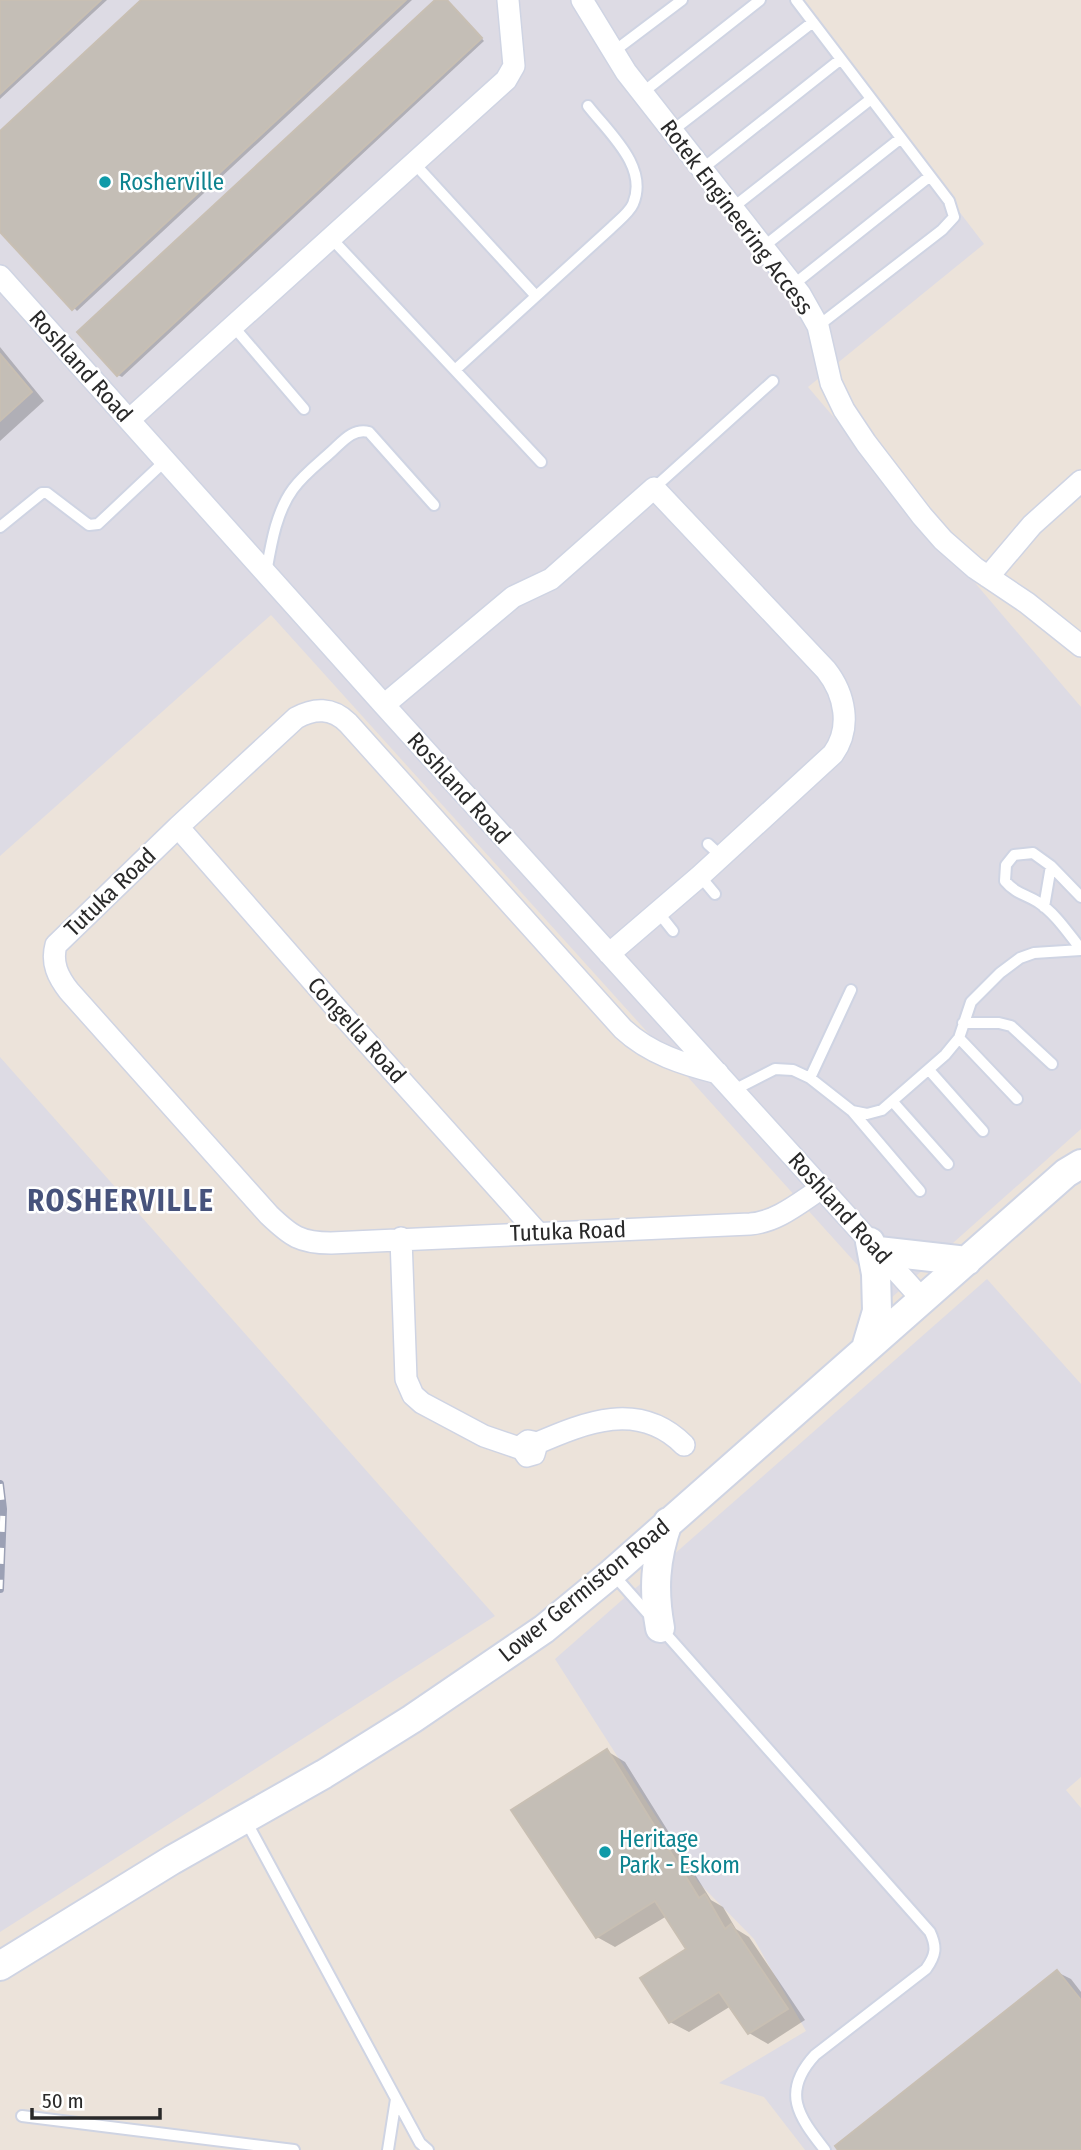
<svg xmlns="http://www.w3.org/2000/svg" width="1081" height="2150" font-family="'Fira Sans Condensed',sans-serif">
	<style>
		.industrial { fill: #dddbe4 }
		.shadow { fill: #0003 }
		.building { fill: #c4beb6; stroke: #c8bfb3; stroke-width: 2 }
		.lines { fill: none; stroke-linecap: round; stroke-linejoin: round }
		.lane-casing { stroke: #cfd4e3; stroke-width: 14 }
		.street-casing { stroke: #cfd4e3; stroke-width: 24 }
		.secondary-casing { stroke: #cfd4e3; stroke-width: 32 }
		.lane { stroke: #fff; stroke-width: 10 }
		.street { stroke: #fff; stroke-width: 21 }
		.secondary { stroke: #fff; stroke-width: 28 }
		.rail-casing { stroke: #9ca1b5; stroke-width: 8 }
		.rail { stroke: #fff; stroke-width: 5; stroke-dasharray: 16; stroke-linecap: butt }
		.culture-dot { fill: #0f9aa8; stroke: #fff; stroke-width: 2.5 }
		.labels { text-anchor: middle; stroke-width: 5; stroke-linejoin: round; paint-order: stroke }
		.culture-label { font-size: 23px; fill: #0d838f; stroke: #fff; text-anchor: start }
		.street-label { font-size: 23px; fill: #292929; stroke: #fff }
		.district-label { font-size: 30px; font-weight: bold; letter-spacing: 2px; fill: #47537c; stroke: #fff }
	</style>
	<rect width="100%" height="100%" fill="#ece3da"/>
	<path class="industrial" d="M0,0H798L984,244L808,387L1081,707V1129L889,1300L271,615L0,856Z
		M0,1057L495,1616L0,1932Z
		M987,1279L1081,1384V1777L1066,1790L1081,1808V2150H805L764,2097L719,2083L806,2031L754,1939L698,1882L555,1659Z"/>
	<path class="shadow" d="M0,0H107L0,99Z
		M144,0H412L77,311L0,229V134Z
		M438,0H447L484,41L122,377L118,375Z
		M0,347L44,401L0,441Z
		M607,1751L625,1762L711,1900L723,1907L736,1929L749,1937L805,2020L768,2044L749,2033L731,2006L689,2032L670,2022L689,1950L667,1916L615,1947L597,1937Z
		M1057,1972L1071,1979L1081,1992V2150H841Z"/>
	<path class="building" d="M0,0H101L0,94Z
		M141,0H406L72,310L0,232V131Z
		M435,0H447L482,38L117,376L77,332Z
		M0,354L32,392L0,421Z
		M607,1749L699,1898L705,1894L725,1929L731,1924L788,2009L748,2034L719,1992L669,2023L640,1978L686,1949L655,1901L596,1938L511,1810Z
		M1057,1970L1081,2000V2150H838L835,2146Z"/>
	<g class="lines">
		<defs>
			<path id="lane" d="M796,0L949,201L954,217L942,230L818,326
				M613,52L682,0
				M642,93L760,0
				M672,131L813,22
				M413,162L536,296
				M702,169L841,59
				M731,209L871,99
				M331,238L541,462
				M763,247L901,138
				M793,285L930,176
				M233,326L304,409
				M455,370L611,228C618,221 629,213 633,204C649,167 609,133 588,106
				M654,488L773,381
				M0,527L42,493H47L89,525L98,524L165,461
				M266,573C271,545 276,512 293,489C304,474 319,463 332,451C343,441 353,428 369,432L434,505
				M708,844L721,856
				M700,876L715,894
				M1081,897L1051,866L1033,853L1014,855L1006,865L1005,881C1016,894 1025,894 1038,902C1056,914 1068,933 1081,949
				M1044,907L1051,866
				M658,912L673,931
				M963,1023H999L1011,1026L1052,1064
				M959,1038L1017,1099
				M929,1070L983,1131
				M810,1078L851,990
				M734,1090L775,1069L793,1070L810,1078L852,1111L867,1114L882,1110L945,1055L959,1038L971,1002L1000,973L1020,958L1034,953L1081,950
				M893,1102L948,1164
				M852,1111L920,1191
				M612,1573L930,1932C937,1947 936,1955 926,1969L815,2055C781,2092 798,2116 825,2150
				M246,1821L420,2143L428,2150
				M22,2116L294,2150
				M388,2150L396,2099"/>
			<path id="street" d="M582,0L626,72L800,294L818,326L831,383L844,410L866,443L922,516L943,540L975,568L1027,603L1081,646
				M0,276L384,705L921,1298
				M129,420L506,80L514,66L508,0
				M988,577L1032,525L1081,481
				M384,705L513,597L551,579L654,488L826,670C845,694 852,728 833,754L700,876L609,954
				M178,827L337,1009L537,1232
				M718,1073C683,1064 650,1054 623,1029L348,723C332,707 314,708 296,718L178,827L56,945C51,963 58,977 69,991L269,1215C291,1236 300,1243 331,1243L750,1224C777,1222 799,1203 822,1188
				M401,1238L406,1379L413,1395L422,1403L484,1436L522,1449L527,1456L534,1454L536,1447L533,1442L528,1441L524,1444L522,1449
				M535,1444C586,1422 639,1400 684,1445"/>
			<path id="secondary" d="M878,1251L967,1261
				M866,1348L877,1311L876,1274L870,1242
				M660,1628C653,1590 655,1559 668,1522
				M0,1966L172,1860L324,1774L412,1719L544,1629L612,1573L1066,1173L1081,1164"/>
		</defs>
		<use href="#lane" class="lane-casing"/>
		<use href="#street" class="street-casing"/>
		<use href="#secondary" class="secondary-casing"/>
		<use href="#lane" class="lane"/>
		<use href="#street" class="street"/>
		<use href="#secondary" class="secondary"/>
		<defs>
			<path id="rail" d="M0,1484L3,1509L0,1589"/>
		</defs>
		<use href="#rail" class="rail-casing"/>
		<use href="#rail" class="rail"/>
	</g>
	<g class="culture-dot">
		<circle cx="105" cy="182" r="7"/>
		<circle cx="605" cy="1852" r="7"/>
	</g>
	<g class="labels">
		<g class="culture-label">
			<text x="119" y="190">Rosherville</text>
			<text x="619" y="1847">Heritage<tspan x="619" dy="26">Park - Eskom</tspan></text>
		</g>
		<g class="street-label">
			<text transform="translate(737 217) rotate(53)" y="8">Rotek Engineering Access</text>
			<text transform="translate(81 366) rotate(48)" y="8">Roshland Road</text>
			<text transform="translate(459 788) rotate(48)" y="8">Roshland Road</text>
			<text transform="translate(110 892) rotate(-44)" y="8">Tutuka Road</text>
			<text transform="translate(357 1030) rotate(48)" y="8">Congella Road</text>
			<text transform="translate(840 1208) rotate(48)" y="8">Roshland Road</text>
			<text transform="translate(568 1231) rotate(-2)" y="8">Tutuka Road</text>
			<text transform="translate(584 1590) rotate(-39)" y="8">Lower Germiston Road</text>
		</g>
		<g class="district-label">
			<text x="121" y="1211">ROSHERVILLE</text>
		</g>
	</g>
	<path d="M32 2108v10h128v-10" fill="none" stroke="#292929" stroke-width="3.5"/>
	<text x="42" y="2108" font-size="21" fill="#292929" stroke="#ffffff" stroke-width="5" paint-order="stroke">50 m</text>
</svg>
